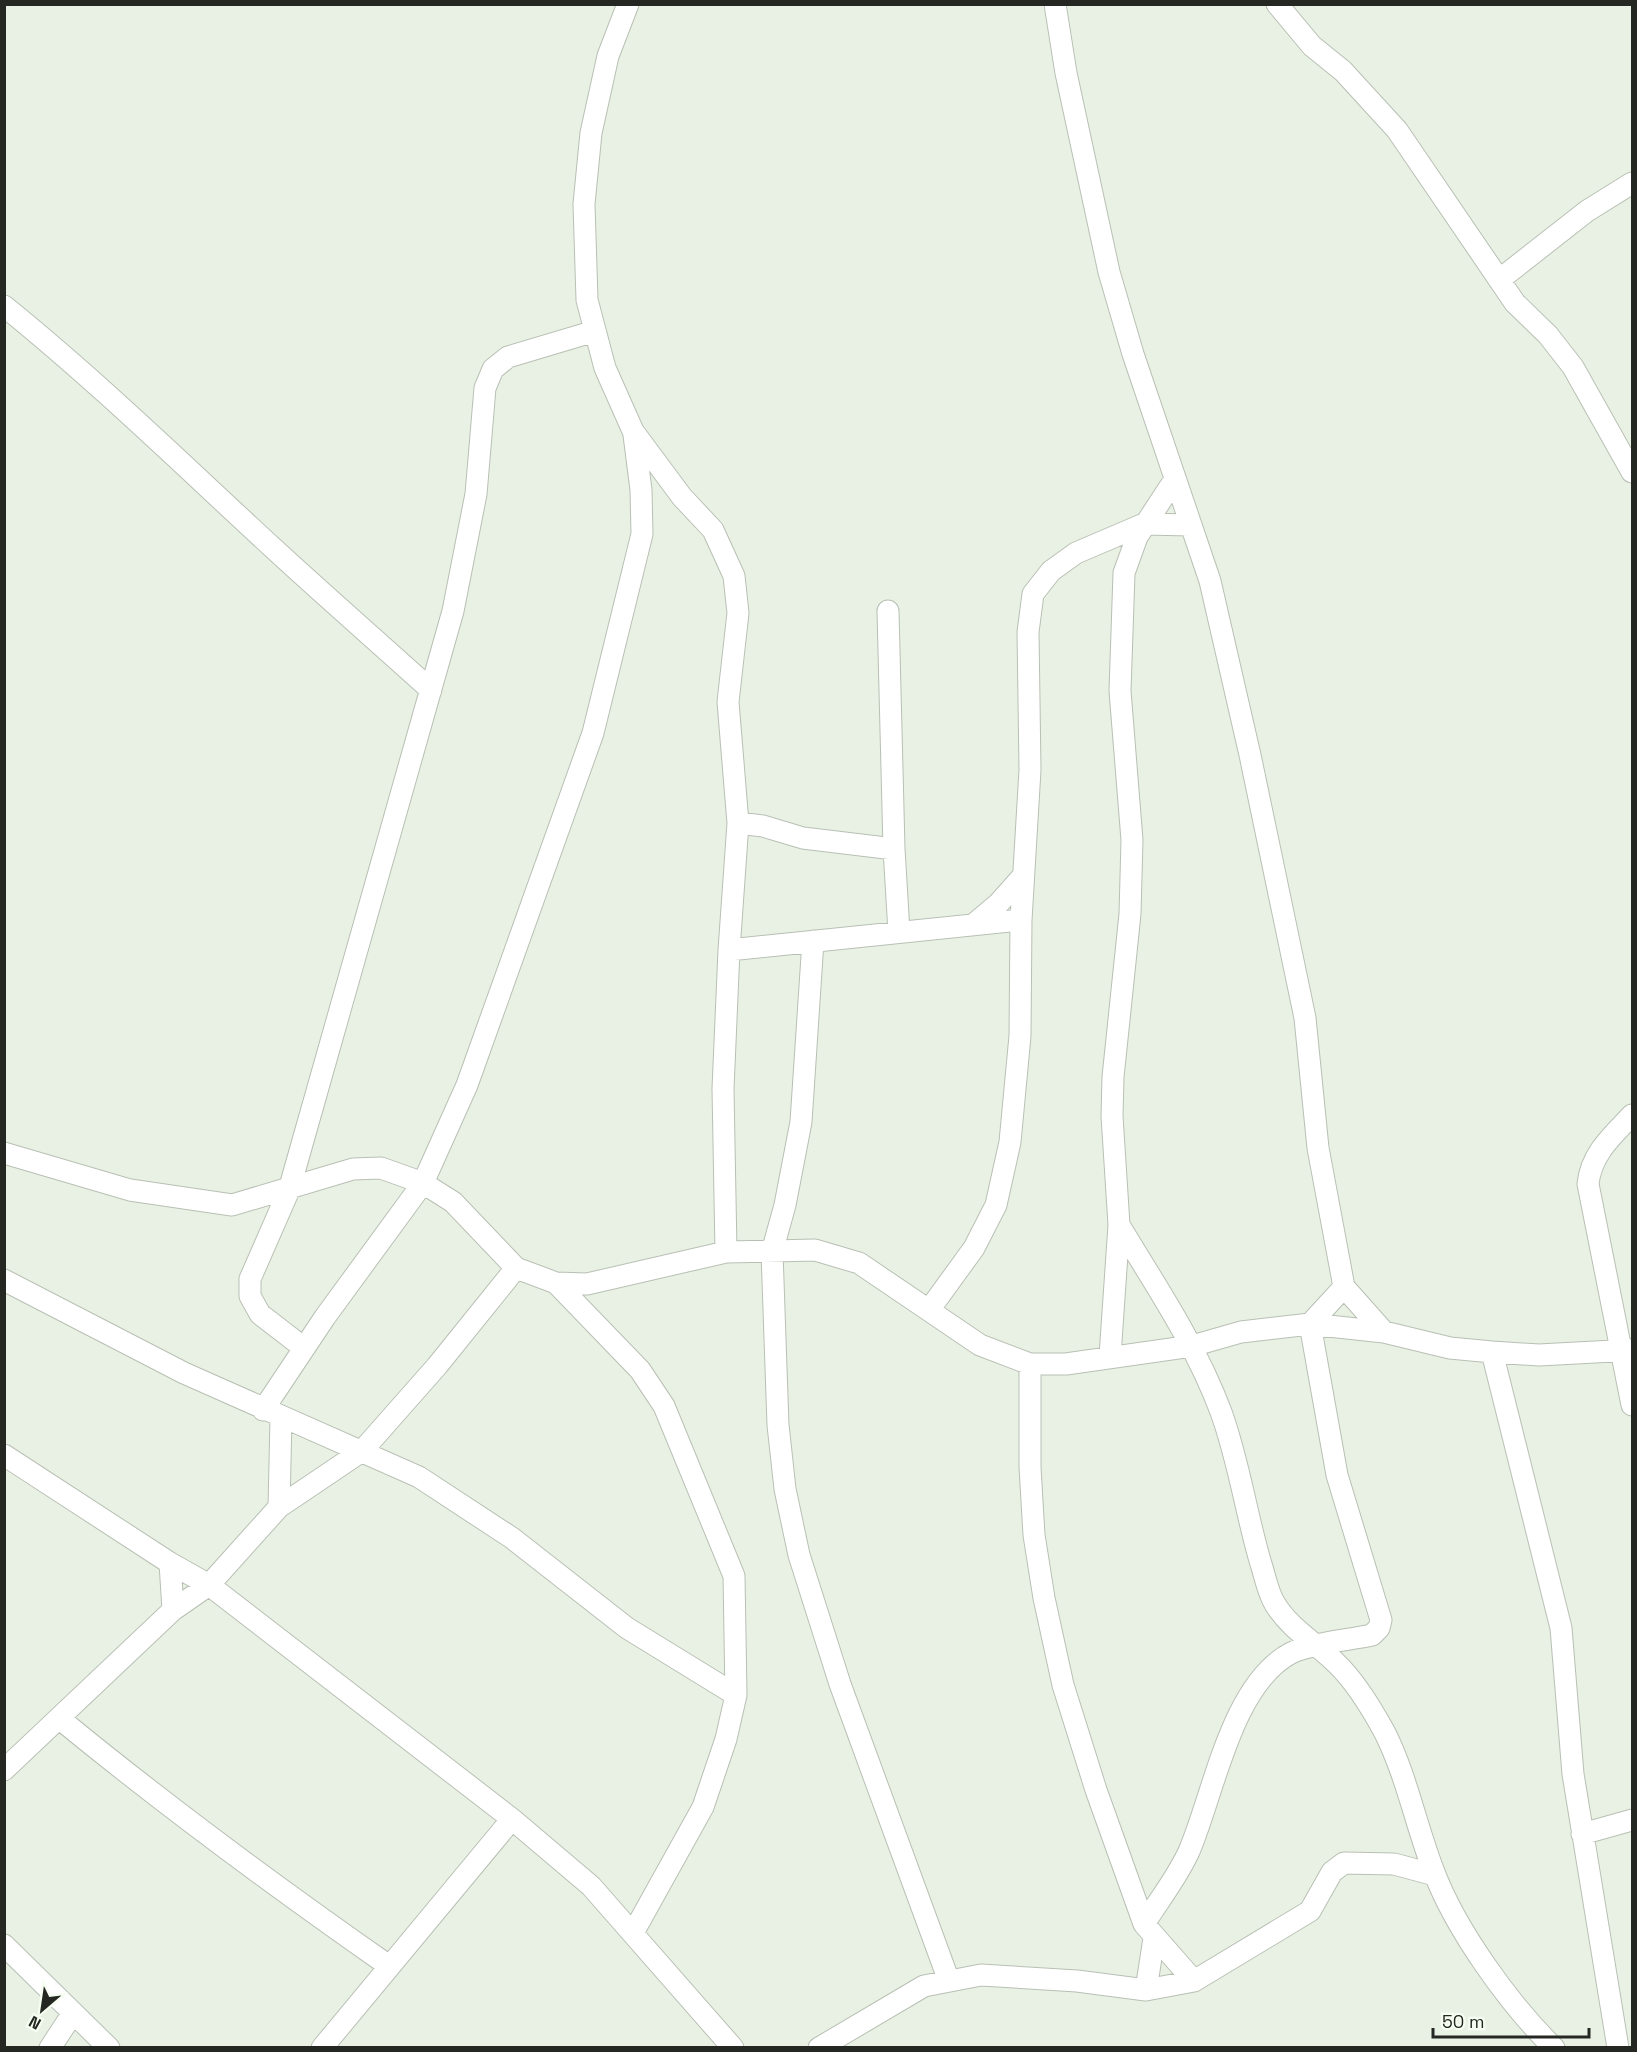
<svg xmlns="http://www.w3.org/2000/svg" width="1637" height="2052" font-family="'Space Grotesk',sans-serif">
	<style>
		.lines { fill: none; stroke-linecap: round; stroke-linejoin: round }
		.minor-casing { stroke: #b8c0b4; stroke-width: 23 }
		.minor { stroke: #fff; stroke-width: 21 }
	</style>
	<rect width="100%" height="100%" fill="#e9f1e4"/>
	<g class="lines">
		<defs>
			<path id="minor" d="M628,4L608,56L591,133L584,204L587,300L605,368L633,431L682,497L713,530L734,576L738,613L728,702L738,823L729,950L723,1089L726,1252
				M1055,4L1066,73L1109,272L1133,354L1210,581L1250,755L1305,1018L1318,1148L1344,1287L1384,1332
				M1277,4L1312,46L1343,71L1397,130L1515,303L1548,335L1573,367L1632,472
				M1499,280L1587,211L1632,183
				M4,306C98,382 183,465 272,547C324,595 378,642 431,690
				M888,611L894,849L899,932
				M738,823L763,826L803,838L894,849
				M973,925L999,903L1023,876
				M813,941L801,1122L785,1205L772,1252L778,1425L785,1489L799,1555L840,1684L949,1981
				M729,950L1021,920
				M1632,1115C1612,1136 1591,1154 1588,1184L1632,1405
				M4,1153L130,1190L232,1205L353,1169L381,1168L423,1183L453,1202L516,1268L556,1283L587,1284L726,1252L815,1250L859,1263L980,1345L1030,1364H1066L1192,1346L1241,1332L1310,1324L1384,1332L1450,1348L1492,1352L1539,1355L1632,1350
				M1119,1225C1156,1286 1196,1345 1221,1412C1239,1461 1246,1514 1261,1564C1265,1576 1268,1593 1275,1604C1290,1629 1316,1643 1336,1663C1356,1682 1372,1709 1385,1733C1407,1777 1416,1826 1434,1872C1456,1930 1509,2004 1554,2048
				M4,1280L184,1373L419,1477L512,1538L627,1628L736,1695
				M556,1283L640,1370L664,1406L734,1576L736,1695L726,1739L703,1807L633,1933
				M929,1310L974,1248L996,1205L1010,1142L1020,1036L1021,920L1030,770L1028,632L1033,594L1051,571L1076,553L1144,524L1190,525
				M304,1348L260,1314L250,1296V1279L289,1190L453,611L476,494L485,388L493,369L508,357L595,331
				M1492,1352L1561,1628L1573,1774L1618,2048
				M1110,1356L1119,1225L1112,1116L1113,1077L1130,914L1132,840L1120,691L1124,573L1137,537L1175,479
				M1030,1364V1467L1034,1535L1044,1598L1063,1685L1096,1790L1144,1924L1194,1981
				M263,1410L325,1317L423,1183L467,1085L593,733L642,534L641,490L634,435
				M4,1455L170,1563L209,1585L512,1819L591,1886L733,2048
				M279,1507L281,1418
				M170,1563L173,1610
				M60,1719C166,1806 276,1887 389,1966
				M4,1770L173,1610L209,1585L279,1507L362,1451L437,1366L516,1268
				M1582,1834L1632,1820
				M1144,1924C1159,1900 1179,1875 1190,1849C1214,1792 1232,1684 1291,1653C1311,1643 1349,1640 1372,1635L1379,1628L1381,1620L1337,1475L1310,1324L1344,1287
				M4,1945L109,2048
				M1146,1990L1154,1938
				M50,2048L73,2013
				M322,2048L512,1819
				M819,2048L924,1986L981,1975L1077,1981L1146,1990L1194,1981L1310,1911L1332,1872L1344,1863L1394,1864L1435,1875"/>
		</defs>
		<use href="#minor" class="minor-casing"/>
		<use href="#minor" class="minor"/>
	</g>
	<rect width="1637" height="2052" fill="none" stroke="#242722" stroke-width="12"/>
	<g transform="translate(42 2010) rotate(209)" stroke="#f6fef1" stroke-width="4.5" paint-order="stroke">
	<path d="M0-4.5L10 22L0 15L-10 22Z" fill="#242722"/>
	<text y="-9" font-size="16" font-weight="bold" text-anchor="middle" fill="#242722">N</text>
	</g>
	<path d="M1433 2028v9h156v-9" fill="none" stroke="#242722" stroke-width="3"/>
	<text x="1442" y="2028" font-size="18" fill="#242722" stroke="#f6fef1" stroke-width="4.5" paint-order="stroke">50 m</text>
</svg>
